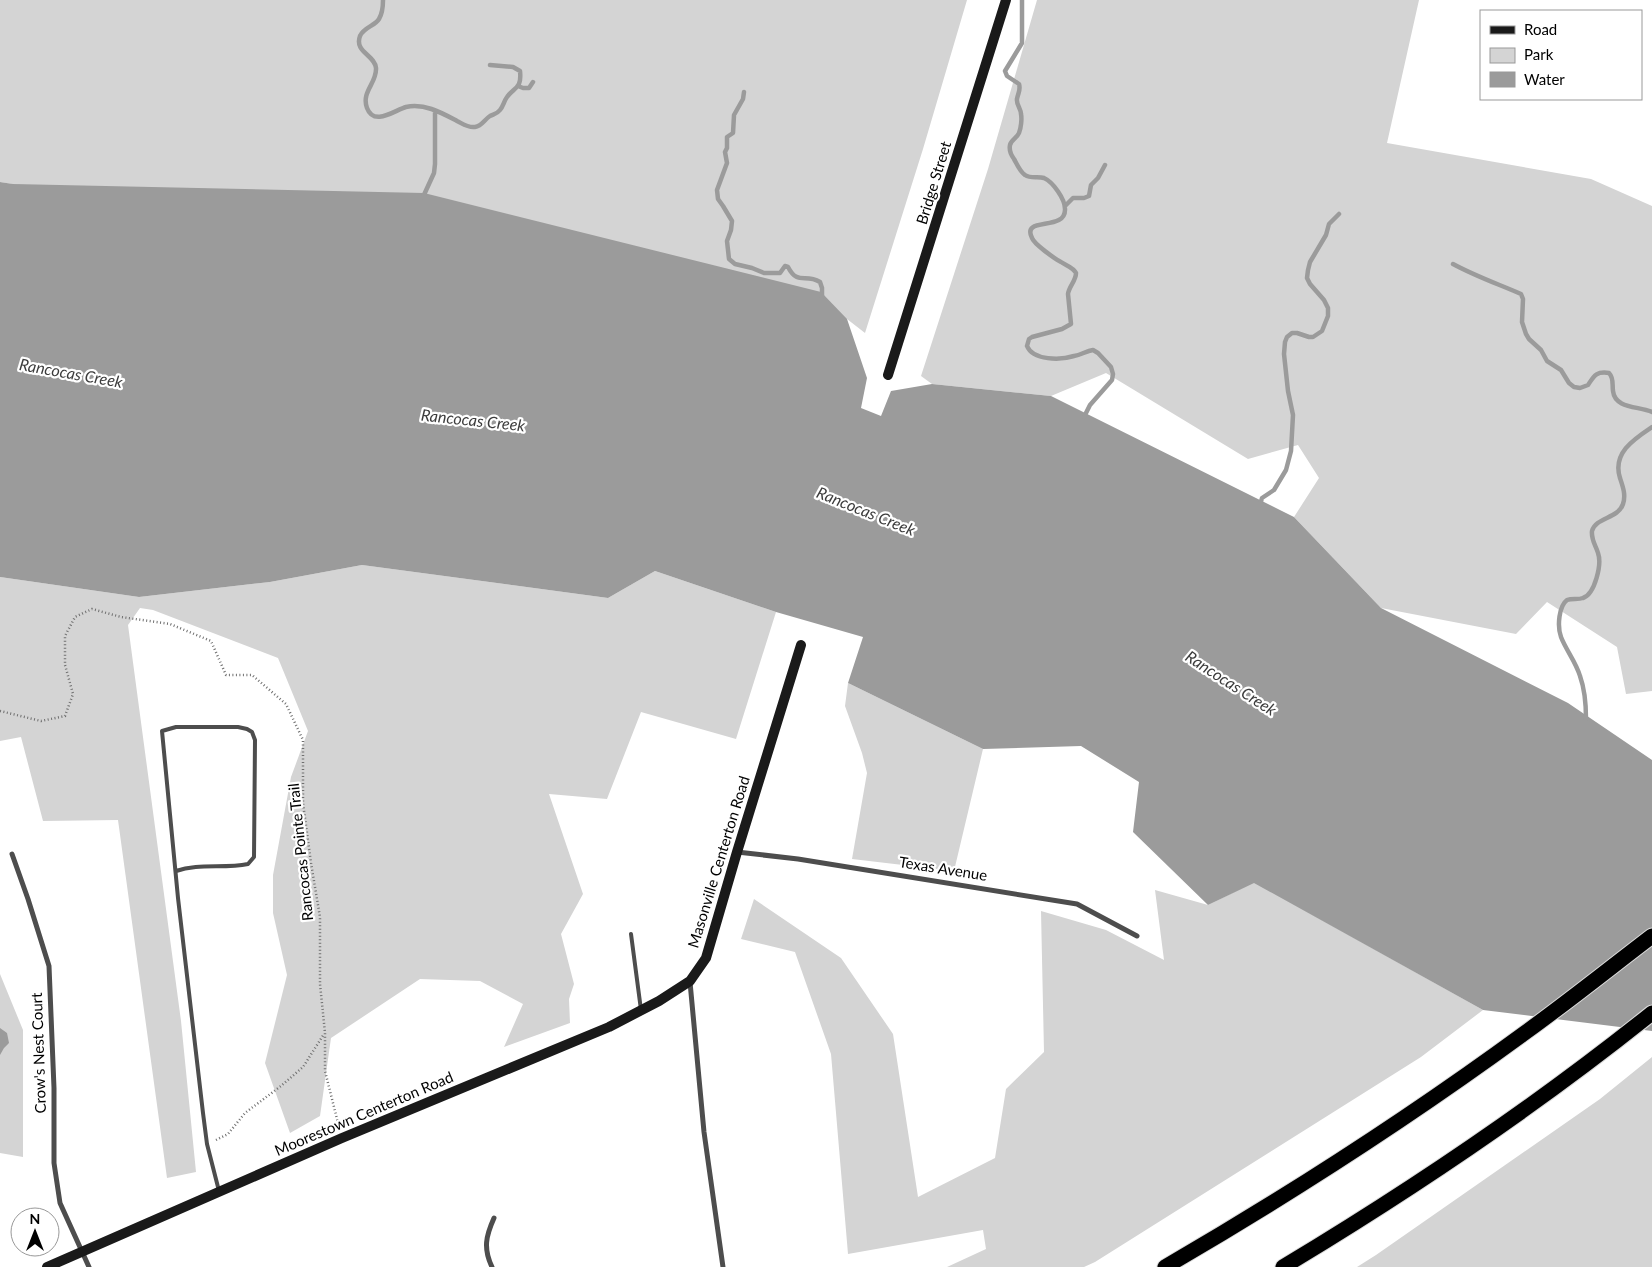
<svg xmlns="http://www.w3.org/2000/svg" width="1652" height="1267" font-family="Lato,sans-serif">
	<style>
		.green { fill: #d4d4d4 }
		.water { fill: #9b9b9b }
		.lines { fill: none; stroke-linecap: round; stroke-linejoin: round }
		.stream { stroke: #9b9b9b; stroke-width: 4.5 }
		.highway-casing { stroke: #dbdbdb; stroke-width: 17 }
		.path { stroke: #6f6f6f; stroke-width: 2.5; stroke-dasharray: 1 2.5; stroke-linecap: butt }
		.lane { stroke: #4d4d4d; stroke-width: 4 }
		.street { stroke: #4d4d4d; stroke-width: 5 }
		.secondary { stroke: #1a1a1a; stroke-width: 10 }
		.highway { stroke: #000; stroke-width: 15 }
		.labels { text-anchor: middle; stroke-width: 4.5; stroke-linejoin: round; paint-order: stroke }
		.street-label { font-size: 15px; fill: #000; stroke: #fff }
		.water-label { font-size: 16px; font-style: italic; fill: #3c3c3c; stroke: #fff }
	</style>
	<rect width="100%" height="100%" fill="#fff"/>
	<path class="green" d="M0,0H967L923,149L865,333L847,319L0,182Z
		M1037,0H1419L1387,143L1591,179L1652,206V691L1626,694L1617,647L1547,602L1516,634L1381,608L1294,517L1319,478L1298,445L1248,459L1106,373L1051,396L932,384L921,376L988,169Z
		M362,565L608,598L655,571L776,612L736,739L641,712L607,799L549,794L583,894L561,934L574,984L569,999L570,1023L504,1047L523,1004L480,981L420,979L331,1038L320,1116L290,1133L265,1063L287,975L273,913V875L291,777L308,731L278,658L153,610L140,608L128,625L181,1021L196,1172L167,1178L118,820L43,821L21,737L0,741V577L139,597L270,582Z
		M848,683L983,749L954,871L852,859L867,773L862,753L845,706Z
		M1254,882L1483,1010L1421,1057L1095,1262L1084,1267H947L986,1249L983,1230L848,1254L831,1054L795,952L741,939L754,899L841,958L893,1034L918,1197L995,1158L1006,1089L1044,1052L1041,911L1106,930L1164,960L1155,890L1208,905Z
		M0,974L23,1030V1157L0,1153Z
		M1652,1057V1267H1357L1376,1255L1600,1099Z"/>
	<path class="water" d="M0,182L13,184L424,193L821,292L847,319L867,378L861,408L881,416L891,391L932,384L1051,396L1294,517L1381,608L1568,703L1652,760V1031L1483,1010L1254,883L1208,905L1133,832L1139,782L1081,746L983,749L848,683L863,637L776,612L655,571L608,598L362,565L270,582L139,597L0,577Z
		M0,1028L7,1033L9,1043L4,1048L0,1055Z"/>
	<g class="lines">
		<path class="stream" d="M383,0C383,6 382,14 379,19C375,26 364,27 360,36C354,52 375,55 376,68C377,83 361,92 367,108C374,127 395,110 406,107C425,103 442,113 457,121C463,124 468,128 475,127C482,126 484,120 490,116C494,114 497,114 500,110C503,107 504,101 507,97C514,87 522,89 520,71L513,67L490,65
			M1022,0V43L1005,71L1007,76L1019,84C1021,90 1018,93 1017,99C1016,104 1021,109 1021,114C1022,119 1021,128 1019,133C1017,138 1011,140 1010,145C1009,150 1011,155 1014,159C1017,164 1020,172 1025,175C1031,179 1038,176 1044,178C1053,182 1065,199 1065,209C1066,232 1021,216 1032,238C1034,244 1055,259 1061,262C1067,266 1073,267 1076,273C1076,281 1069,286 1068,294L1071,324L1062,329L1032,337L1029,339L1027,346C1033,361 1061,360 1074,356C1081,355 1086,351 1093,350L1098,353L1111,367L1113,374L1112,380L1090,405L1084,417
			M518,86L523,88H529L533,82
			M744,92L743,99L734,115L733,133L727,137V148L725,152L727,163L717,190L718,199L723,206L732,221L731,230L727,241L729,259L735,264L752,268L764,273H780L785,266L788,267C798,286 805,273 820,282L822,288V297
			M423,197L434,173L435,164V111
			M1065,206L1073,198H1084L1089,196L1091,185L1098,178L1105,165
			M1453,264C1475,276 1498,284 1521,294L1523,299L1522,322L1526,334L1529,339L1541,350L1547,361L1561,370L1569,383L1574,387L1580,388L1588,385C1594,376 1596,371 1609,373C1614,378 1612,384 1613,391C1615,409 1639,406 1652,412
			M1260,505L1262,498L1274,490L1286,470L1291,451L1293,415L1288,391L1284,354L1285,342L1287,337L1292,333H1297L1309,337H1313L1322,331L1328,316V308L1324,300L1310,284L1307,278L1308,270L1310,262L1326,235L1329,224L1339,214
			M1586,719C1586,704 1585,690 1580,676C1576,662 1566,650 1561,637C1557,626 1559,606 1567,600C1572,598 1578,600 1583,598C1595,594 1602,564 1598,553C1596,546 1591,540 1592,531C1596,517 1618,519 1623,504C1626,495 1623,487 1620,478C1612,453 1634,439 1652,427"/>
		<defs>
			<path id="highway" d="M1165,1267C1289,1195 1410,1117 1526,1032C1569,1001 1610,968 1652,936
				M1283,1267C1411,1190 1536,1106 1652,1013"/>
		</defs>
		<use href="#highway" class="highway-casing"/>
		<path class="path" d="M0,711L41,721L65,716L73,694L65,665V636L75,617L92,609L121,617L170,624L211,641L226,675H252L286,704L303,740V803L311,863L320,917V984L325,1033V1071L339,1127
			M216,1140L228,1134L245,1113L281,1086L303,1067L324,1034"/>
		<path class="lane" d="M176,871C199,863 224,869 248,864L254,857L255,740L252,732L247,729L238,727H176L162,731C167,787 173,842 178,898L203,1113L207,1144L219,1191
			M631,934L641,1010"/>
		<path class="street" d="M737,852L798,859L1077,904L1137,936
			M12,854L28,899L49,966L54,1088V1163L60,1203L89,1267
			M690,982L704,1132L723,1267
			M492,1267C483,1248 486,1236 494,1218"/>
		<path class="secondary" d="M888,375L1006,0
			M47,1267L342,1138L609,1027L659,1001L690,981L706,958L737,852L801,645"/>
		<use href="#highway" class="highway"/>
	</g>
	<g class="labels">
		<g class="street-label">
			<text transform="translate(934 183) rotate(-73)" y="5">Bridge Street</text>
			<text transform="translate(301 852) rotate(-96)" y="5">Rancocas Pointe Trail</text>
			<text transform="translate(719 862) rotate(-73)" y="5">Masonville Centerton Road</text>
			<text transform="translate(943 869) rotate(9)" y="5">Texas Avenue</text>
			<text transform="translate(39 1053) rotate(-92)" y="5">Crow's Nest Court</text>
			<text transform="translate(364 1114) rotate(-23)" y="5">Moorestown Centerton Road</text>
		</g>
		<g class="water-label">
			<text transform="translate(71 373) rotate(10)" y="6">Rancocas Creek</text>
			<text transform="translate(473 420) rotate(6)" y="6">Rancocas Creek</text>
			<text transform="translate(866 511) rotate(22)" y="6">Rancocas Creek</text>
			<text transform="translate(1231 683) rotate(33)" y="6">Rancocas Creek</text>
		</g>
	</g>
	<rect x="1480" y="10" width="162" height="90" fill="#ffffff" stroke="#999999"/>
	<rect x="1490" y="26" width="25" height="8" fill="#1a1a1a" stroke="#999999"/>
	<text x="1524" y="35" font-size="15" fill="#000000">Road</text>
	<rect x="1490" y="48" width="25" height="15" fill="#d4d4d4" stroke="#999999"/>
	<text x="1524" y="60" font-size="15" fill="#000000">Park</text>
	<rect x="1490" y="72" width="25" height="15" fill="#9b9b9b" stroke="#999999"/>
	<text x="1524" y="85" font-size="15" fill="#000000">Water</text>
	<g transform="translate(35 1232)"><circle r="24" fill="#ffffff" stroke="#999999"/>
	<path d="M0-4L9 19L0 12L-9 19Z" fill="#000000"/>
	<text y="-8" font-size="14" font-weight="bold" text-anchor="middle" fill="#000000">N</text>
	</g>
</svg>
